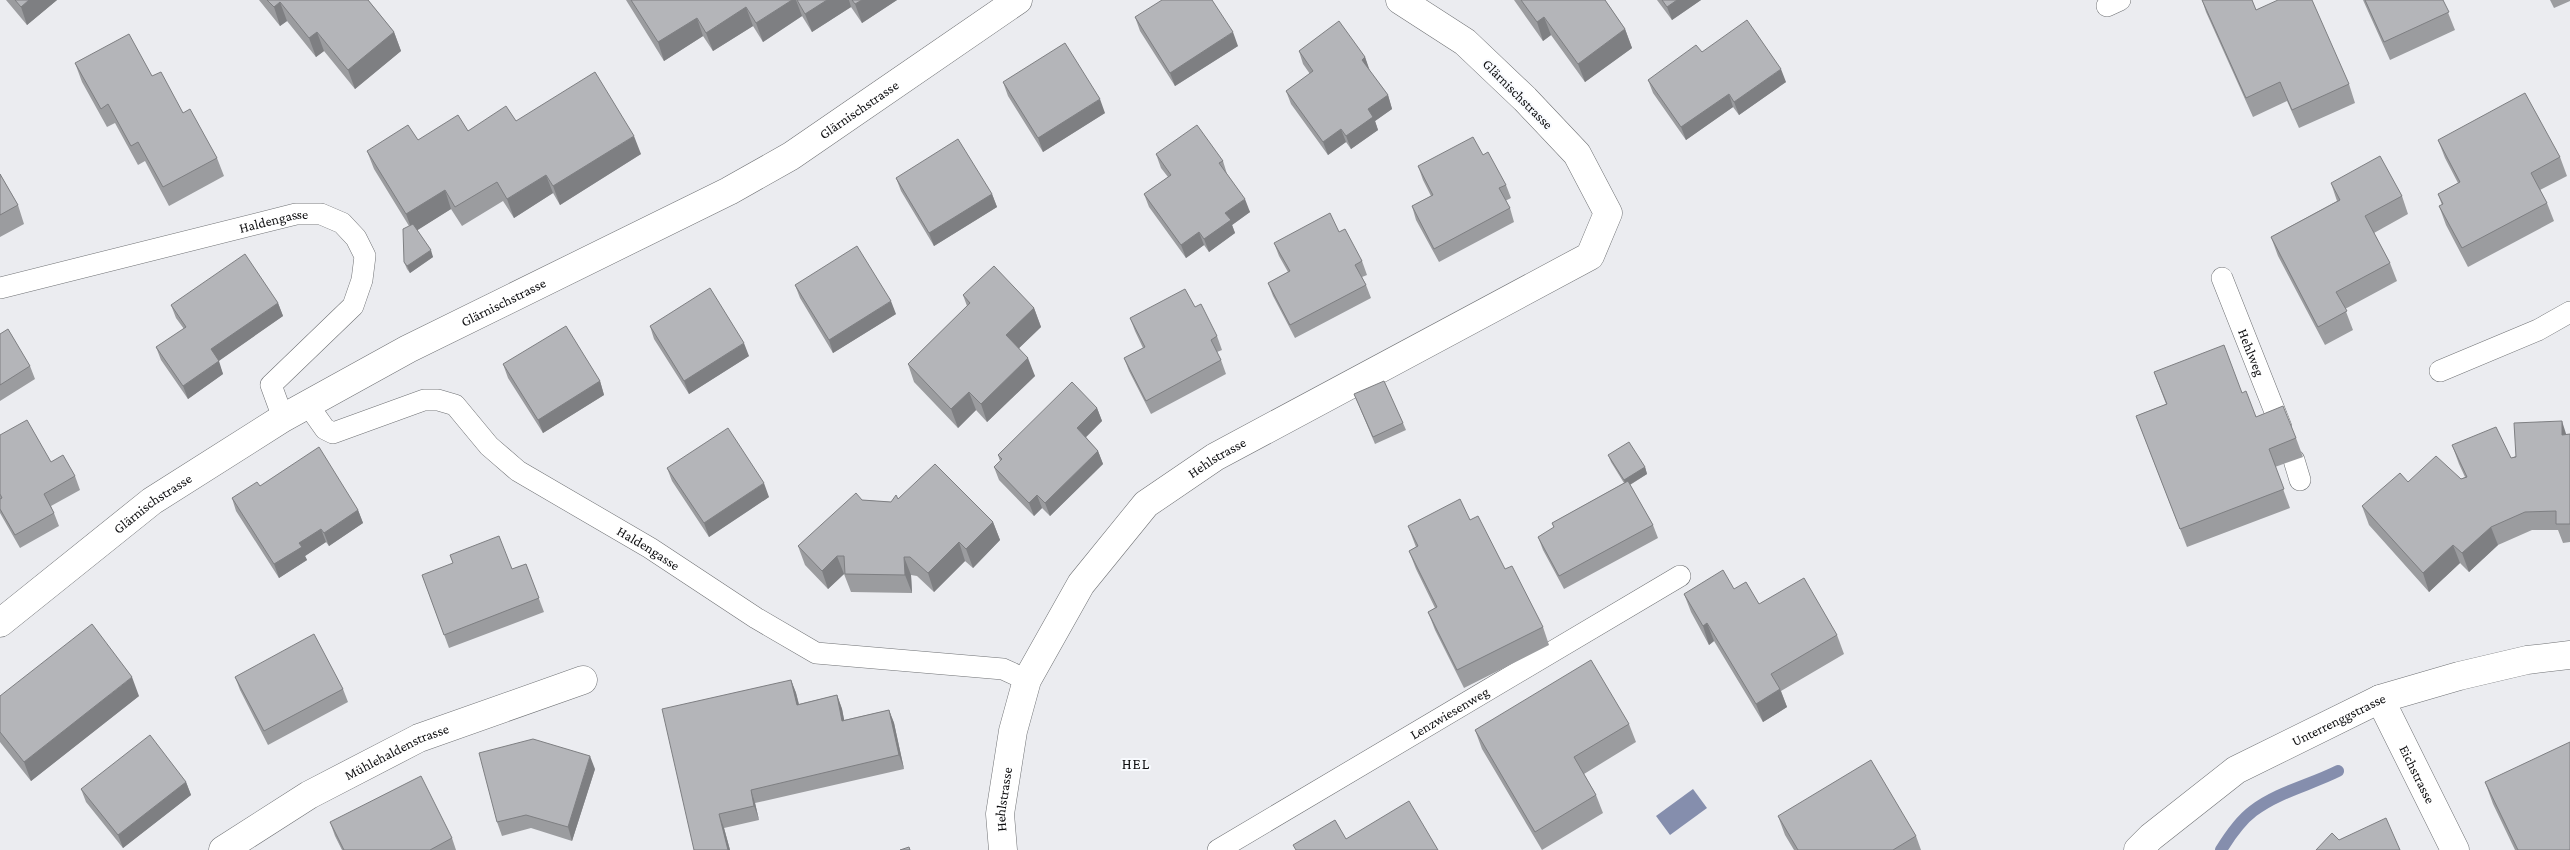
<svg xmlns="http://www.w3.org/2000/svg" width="2570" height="850" font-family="'Crimson Pro',serif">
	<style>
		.water { fill: #858ead }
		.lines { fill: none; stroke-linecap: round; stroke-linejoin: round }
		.stream { stroke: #858ead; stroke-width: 12 }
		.service-casing { stroke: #6f7174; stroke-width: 22 }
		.minor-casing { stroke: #6f7174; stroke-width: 29 }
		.service { stroke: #fff; stroke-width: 21 }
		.minor { stroke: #fff; stroke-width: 28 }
		.wall { fill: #9b9c9f }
		.shaded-wall { fill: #7e7f82 }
		.building { fill: #b4b5b9; stroke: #7e7f82 }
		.labels { text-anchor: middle; stroke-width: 4; stroke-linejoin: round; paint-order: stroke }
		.street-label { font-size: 14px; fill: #0e0e10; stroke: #f8fafe }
		.neighbourhood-label { font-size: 15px; letter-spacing: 1px; fill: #0e0e10; stroke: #f8fafe }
	</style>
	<rect width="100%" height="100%" fill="#ebecf0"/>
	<path class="water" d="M1693,789L1707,808L1670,835L1656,816Z"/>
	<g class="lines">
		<path class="stream" d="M2221,850C2229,837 2241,820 2253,811C2278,792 2310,785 2338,771"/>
		<defs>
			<g id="service">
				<path d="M2107,6L2120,0"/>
				<path id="s1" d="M2222,278L2281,427"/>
				<path id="s2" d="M0,288L296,214H321L342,223L356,238L365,256L362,280L353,306L271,385L283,418"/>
				<path d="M2440,371L2538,330L2570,312"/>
				<path id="s3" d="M308,405L325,429L333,433L424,400H438L455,405L489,446L518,471L650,548L756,618L816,653L1003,669L1027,680"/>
				<path d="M2294,460L2300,480"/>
				<path id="s4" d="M1218,850L1680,576"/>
			</g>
			<g id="minor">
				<path id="s5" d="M0,623L152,501L283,418L408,349L729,191L791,156L1018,0"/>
				<path id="s6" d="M2380,699L2455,850"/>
				<path id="s7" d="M223,850L309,795L419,738L583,680"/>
				<path id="s8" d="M1003,850L1000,814L1013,731L1027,680L1081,584L1146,504L1215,457L1590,256L1608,213L1577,154L1525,99L1465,42L1400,0"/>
				<path id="s9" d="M2138,850L2151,837L2236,770L2380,699L2459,676L2527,660L2570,655"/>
			</g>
		</defs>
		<use href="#service" class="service-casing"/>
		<use href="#minor" class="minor-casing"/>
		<use href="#service" class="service"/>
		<use href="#minor" class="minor"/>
	</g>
	<path class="wall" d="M6,0H57L27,25Z
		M259,0H368L394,32L401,51L355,89L324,51L316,57L287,21L280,26Z
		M626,0H897L862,23L851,7L812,32L802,16L763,42L753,26L713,51L703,36L664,61Z
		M1514,0H1605L1625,29L1632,48L1585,82L1551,35L1543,41Z
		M1657,0H1701L1672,20Z
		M2202,0H2252L2256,10L2349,84L2355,103L2299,128L2287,101L2253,117L2206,12Z
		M2363,0H2443L2455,30L2390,60Z
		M2550,0H2570V1L2554,8Z
		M1135,17L1238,46L1175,86L1140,31Z
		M1299,51L1365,57L1369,70L1388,95L1392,109L1375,121L1378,130L1351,149L1346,142L1328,155L1291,104L1286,91L1310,74L1303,64Z
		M1702,52L1786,82L1739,115L1733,107L1686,140L1653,93L1648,80Z
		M75,63L152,76L183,113L217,158L224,176L169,206L145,161L138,165L115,123L107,127L82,82Z
		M1003,82L1105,113L1043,152L1008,96Z
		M516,121L641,154L560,205L553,193L514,218L503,201L462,226L451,209L417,230L433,257L410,273L407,269L404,262L409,226L374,169L367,151L418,140Z
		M2438,140L2560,157L2567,176L2540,190L2547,203L2554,221L2468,267L2446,225L2439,206L2442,205L2438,194L2458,183L2445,158Z
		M1156,154L1223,161L1227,174L1250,212L1232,225L1235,233L1209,252L1204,245L1186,258L1149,207L1144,194L1168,177L1161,168Z
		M1483,155L1506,185L1511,198L1505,201L1510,208L1514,222L1439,262L1416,220L1412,206L1431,196L1423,180L1418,166Z
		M0,174L18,205L24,224L0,237Z
		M896,178L992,194L997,207L934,246L901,191Z
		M2331,183L2402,196L2408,214L2374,233L2390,263L2397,281L2345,309L2353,330L2325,345L2278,256L2271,237L2337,201Z
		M1339,232L1362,261L1367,275L1362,277L1366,285L1371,298L1295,338L1273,296L1268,283L1288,272L1279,256L1274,243Z
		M795,285L896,314L833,353L800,298Z
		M963,295L1034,308L1041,327L1019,348L1035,376L987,422L976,410L958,428L914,382L908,364L967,306Z
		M278,303L283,316L218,361L223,374L188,399L161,360L156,347L184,329L176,318L171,305Z
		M1195,307L1217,336L1222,350L1217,352L1221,360L1226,374L1151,414L1129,371L1124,358L1143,348L1135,331L1130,318Z
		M650,326L749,356L689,394L654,339Z
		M0,334L30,366L35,379L0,401Z
		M503,364L600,381L604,395L543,433L508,378Z
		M2154,372L2242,393L2256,417L2296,438L2303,457L2275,467L2290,508L2187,547L2136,416L2166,404Z
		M1354,394L1403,423L1406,430L1375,444Z
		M1097,408L1102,421L1086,437L1098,451L1103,464L1050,516L1042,508L1034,516L999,480L994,467L1000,461L998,455Z
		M2566,434H2570V542L2563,543L2558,530H2532L2498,545L2469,572L2460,563L2429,592L2369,525L2362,506L2408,482L2461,479L2465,477L2459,464L2452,445L2511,458Z
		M0,435L51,462L75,476L80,490L51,506L54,513L59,526L20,548L0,513Z
		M1608,455L1645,467L1647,474L1630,485L1653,525L1658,538L1564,589L1543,550L1538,537L1554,528L1552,523L1624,483L1611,462Z
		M667,468L769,497L709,537L672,481Z
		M260,486L358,510L363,523L329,546L326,542L305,556L307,560L279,578L236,511L232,498Z
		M898,499L993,522L1000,540L973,568L965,561L934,592L917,576L911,575L912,593L851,592L844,574L828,589L805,565L798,546L862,500L891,502Z
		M1470,520L1505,569L1543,627L1549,645L1464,688L1435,630L1428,612L1435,608L1416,569L1409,551L1416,547L1408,526Z
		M526,564L544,612L449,648L422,575L512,569Z
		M1734,589L1759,604L1837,635L1844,654L1781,691L1787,707L1763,722L1714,641L1709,645L1691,612L1684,594Z
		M235,677L343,689L348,702L268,745L240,690Z
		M791,680L796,693L799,704L837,695L842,709L844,720L889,710L894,723L904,769L755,803L759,820L724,828L730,850H694Z
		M0,696H139L31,781L0,742Z
		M1629,724L1636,742L1584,774L1596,795L1603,813L1542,850L1482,749L1475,730Z
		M595,769L572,841L531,828L502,836L497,822Z
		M186,782L191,795L123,848L86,802L81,789Z
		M2485,782L2570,850H2515L2493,804Z
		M1778,816L1916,836L1921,850H1794L1785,835Z
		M330,822L452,838L456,850H342L335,836Z"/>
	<path class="shaded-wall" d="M29,0H57L27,25L21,7Z
		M792,0H796L802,16L763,42L756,23Z
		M827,0H849L851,7L812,32L805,14Z
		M862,0H897L862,23L855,4Z
		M1677,0H1701L1672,20L1667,7Z
		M280,2L287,21L280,26L274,7Z
		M746,7L753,26L713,51L706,33Z
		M1544,17L1551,35L1543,41L1537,22Z
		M697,18L703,36L664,61L658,42Z
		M1625,29L1632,48L1585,82L1578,64Z
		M317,32L324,51L316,57L309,38Z
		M394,32L401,51L355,89L348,70Z
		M1233,32L1238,46L1175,86L1170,73Z
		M1365,57L1370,71L1362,60Z
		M1781,69L1786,82L1739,115L1734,102Z
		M1729,94L1733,107L1686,140L1681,127Z
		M1388,95L1392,109L1375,121L1378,130L1351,149L1346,136L1368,109Z
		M1100,99L1105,113L1043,152L1038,138Z
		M1341,129L1346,142L1328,155L1323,142Z
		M634,136L641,154L560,205L553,186Z
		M546,175L553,193L514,218L507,199Z
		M445,190L451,209L413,233L406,214Z
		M992,194L997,207L934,246L929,233Z
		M1245,199L1250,212L1232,225L1235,233L1209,252L1204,239L1225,213Z
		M1199,232L1204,245L1186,258L1181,245Z
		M431,250L433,257L410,273L407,266Z
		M891,301L896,314L833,353L829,340Z
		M278,303L283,316L216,363L211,349Z
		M1034,308L1041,327L1013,354L1006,335Z
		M744,343L749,356L689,394L684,381Z
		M1028,358L1035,376L987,422L981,404Z
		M219,361L223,374L188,399L183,386Z
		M600,381L604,395L543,433L538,420Z
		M969,392L976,410L958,428L951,409Z
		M1097,408L1102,421L1082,441L1077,428Z
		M2562,421L2568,440L2562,435Z
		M1098,451L1103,464L1050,516L1045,503Z
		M1645,467L1647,474L1626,487L1624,480Z
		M764,483L769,497L709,537L704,523Z
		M1037,495L1042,508L1034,516L1029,503Z
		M358,510L363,523L329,546L324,533Z
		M993,522L1000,540L973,568L966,549Z
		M2491,527L2498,545L2469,572L2462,553Z
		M321,529L326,542L305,556L307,560L279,578L274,564L299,543Z
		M959,542L965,561L934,592L928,573Z
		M2453,545L2460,563L2429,592L2423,573Z
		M837,556L844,574L828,589L822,571Z
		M904,557L911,575L912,593L905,575Z
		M1707,623L1714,641L1709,645L1703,626Z
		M132,677L139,696L31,781L24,762Z
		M791,680L796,693L802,718L797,705Z
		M1780,689L1787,707L1763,722L1756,704Z
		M837,695L842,709L847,734L842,721Z
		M889,710L894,723L904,769L899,755Z
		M590,756L595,769L572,841L568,827Z
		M186,782L191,795L123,848L118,835Z
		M751,790L755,803L759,820L754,806Z
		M719,814L724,828L730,850H728Z"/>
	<path class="building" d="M15,0H29L21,7Z
		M267,0H368L394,32L348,70L317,32L309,38L280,2L274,7Z
		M631,0H792L756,23L746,7L706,33L697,18L658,42Z
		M797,0H827L805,14Z
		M852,0H862L855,4Z
		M1162,0H1212L1233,32L1170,73L1135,17Z
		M1521,0H1605L1625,29L1578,64L1544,17L1537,22Z
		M1662,0H1677L1667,7Z
		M2202,0H2252L2256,10L2278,0H2312L2349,84L2292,110L2280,82L2246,98Z
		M2365,0H2443L2449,12L2384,42Z
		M1747,20L1781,69L1734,102L1729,94L1681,127L1648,80L1696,45L1702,52Z
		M1339,21L1365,57L1362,60L1388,95L1368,109L1373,117L1346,136L1341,129L1323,142L1286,91L1313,71L1299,51Z
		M129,34L152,76L161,72L183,113L190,109L217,158L163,187L138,142L131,146L108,104L101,109L75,63Z
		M1065,43L1100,99L1038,138L1003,82Z
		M595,72L634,136L553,186L546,175L507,199L497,182L455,207L445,190L406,214L367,151L408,125L418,140L458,115L468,131L506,106L516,121Z
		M2525,93L2560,157L2531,173L2547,203L2462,248L2439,206L2443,204L2438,194L2460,182L2438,140Z
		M1197,125L1223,161L1219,163L1245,199L1225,213L1231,220L1204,239L1199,232L1181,245L1144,194L1171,175L1156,154Z
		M1473,137L1483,155L1488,152L1506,185L1499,188L1510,208L1434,249L1412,206L1433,195L1418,166Z
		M958,139L992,194L929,233L896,178Z
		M2380,156L2402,196L2365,216L2390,263L2336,292L2347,311L2318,327L2271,237L2340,200L2331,183Z
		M0,174L18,205L0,215Z
		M1330,213L1339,232L1345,229L1362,261L1355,265L1366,285L1290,325L1268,283L1290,271L1274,243Z
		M413,224L431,250L407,266L404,262L403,229Z
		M857,246L891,301L829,340L795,285Z
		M245,254L278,303L211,349L219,361L183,386L156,347L186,327L171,305Z
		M994,266L1034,308L1006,335L1028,358L981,404L969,392L951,409L908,364L970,303L963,295Z
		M710,288L744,343L684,381L650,326Z
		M1185,289L1195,307L1201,304L1217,336L1211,340L1221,360L1146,401L1124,358L1145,347L1130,318Z
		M566,326L600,381L538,420L503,364Z
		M8,329L30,366L0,385V334Z
		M2224,345L2242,393L2246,391L2256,417L2283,406L2296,438L2269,449L2284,489L2180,529L2136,416L2167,404L2154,372Z
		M1384,381L1403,423L1373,437L1354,394Z
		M1072,382L1097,408L1077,428L1098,451L1045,503L1037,495L1029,503L994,467L1002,459L998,455Z
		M27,420L51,462L63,455L75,476L44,494L54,513L15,535L0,509V499L2,498L0,494V435Z
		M2562,421V435L2570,434V524H2556V511L2525,512L2491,527L2462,553L2453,545L2423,573L2362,506L2400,473L2408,482L2436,456L2461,479L2467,477L2452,445L2496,427L2511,458L2516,457L2514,423Z
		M728,428L764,483L704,523L667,468Z
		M1629,442L1645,467L1624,480L1608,455Z
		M319,447L358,510L324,533L321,529L299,543L302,547L274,564L232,498L257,482L260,486Z
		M935,464L993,522L966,549L959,542L928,573L910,557H904L905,575L845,574L844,556H837L822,571L798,546L856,493L862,500L891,502L896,495L898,499Z
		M1628,481L1653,525L1559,576L1538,537L1554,527L1552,523Z
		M1460,499L1470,520L1478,516L1505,569L1512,566L1543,627L1457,670L1428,612L1437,607L1409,551L1418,546L1408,526Z
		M499,536L512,569L526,564L539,598L444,635L422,575L453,563L450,555Z
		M1723,570L1734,589L1746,582L1759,604L1804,578L1837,635L1771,674L1780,689L1756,704L1707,623L1703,626L1684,594Z
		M92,624L132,677L24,762L0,732V696Z
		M314,634L343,689L264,731L235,677Z
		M1591,660L1629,724L1574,757L1596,795L1535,832L1475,730Z
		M791,680L797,705L837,695L842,721L889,710L899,755L751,790L754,806L719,814L728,850H694L662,709Z
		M150,735L186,782L118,835L81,789Z
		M533,739L590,756L568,827L526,815L497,822L479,753Z
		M2570,742V850H2518L2485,782Z
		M1871,760L1916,836L1893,850H1798L1778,816Z
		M421,776L452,838L430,850H344L330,822Z
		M1409,801L1438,850H1296L1293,845L1335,820L1346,839Z
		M2386,818L2400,850H2316L2332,833L2339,840Z
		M909,847L910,850H900Z"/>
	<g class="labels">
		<g class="street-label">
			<text transform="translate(1518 94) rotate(45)" y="5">Glärnischstrasse</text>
			<text dy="5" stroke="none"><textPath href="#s5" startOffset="1004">Glärnischstrasse</textPath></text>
			<text dy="5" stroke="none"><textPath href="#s2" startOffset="282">Haldengasse</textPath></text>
			<text dy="5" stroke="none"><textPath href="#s5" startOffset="599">Glärnischstrasse</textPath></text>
			<text dy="5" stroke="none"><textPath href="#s1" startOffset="80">Hehlweg</textPath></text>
			<text dy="5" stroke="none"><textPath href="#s8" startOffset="471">Hehlstrasse</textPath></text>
			<text dy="5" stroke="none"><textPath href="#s5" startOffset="194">Glärnischstrasse</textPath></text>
			<text dy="5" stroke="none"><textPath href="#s3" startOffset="410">Haldengasse</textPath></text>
			<text dy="5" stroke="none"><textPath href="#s4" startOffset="269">Lenzwiesenweg</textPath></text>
			<text dy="5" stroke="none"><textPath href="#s9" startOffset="241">Unterrenggstrasse</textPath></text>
			<text dy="5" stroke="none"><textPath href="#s7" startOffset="200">Mühlehaldenstrasse</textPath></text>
			<text dy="5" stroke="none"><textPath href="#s6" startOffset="84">Eichstrasse</textPath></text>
			<text dy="5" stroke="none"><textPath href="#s8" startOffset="51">Hehlstrasse</textPath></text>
		</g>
		<g class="neighbourhood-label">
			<text x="1136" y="769">HEL</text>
		</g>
	</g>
</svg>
